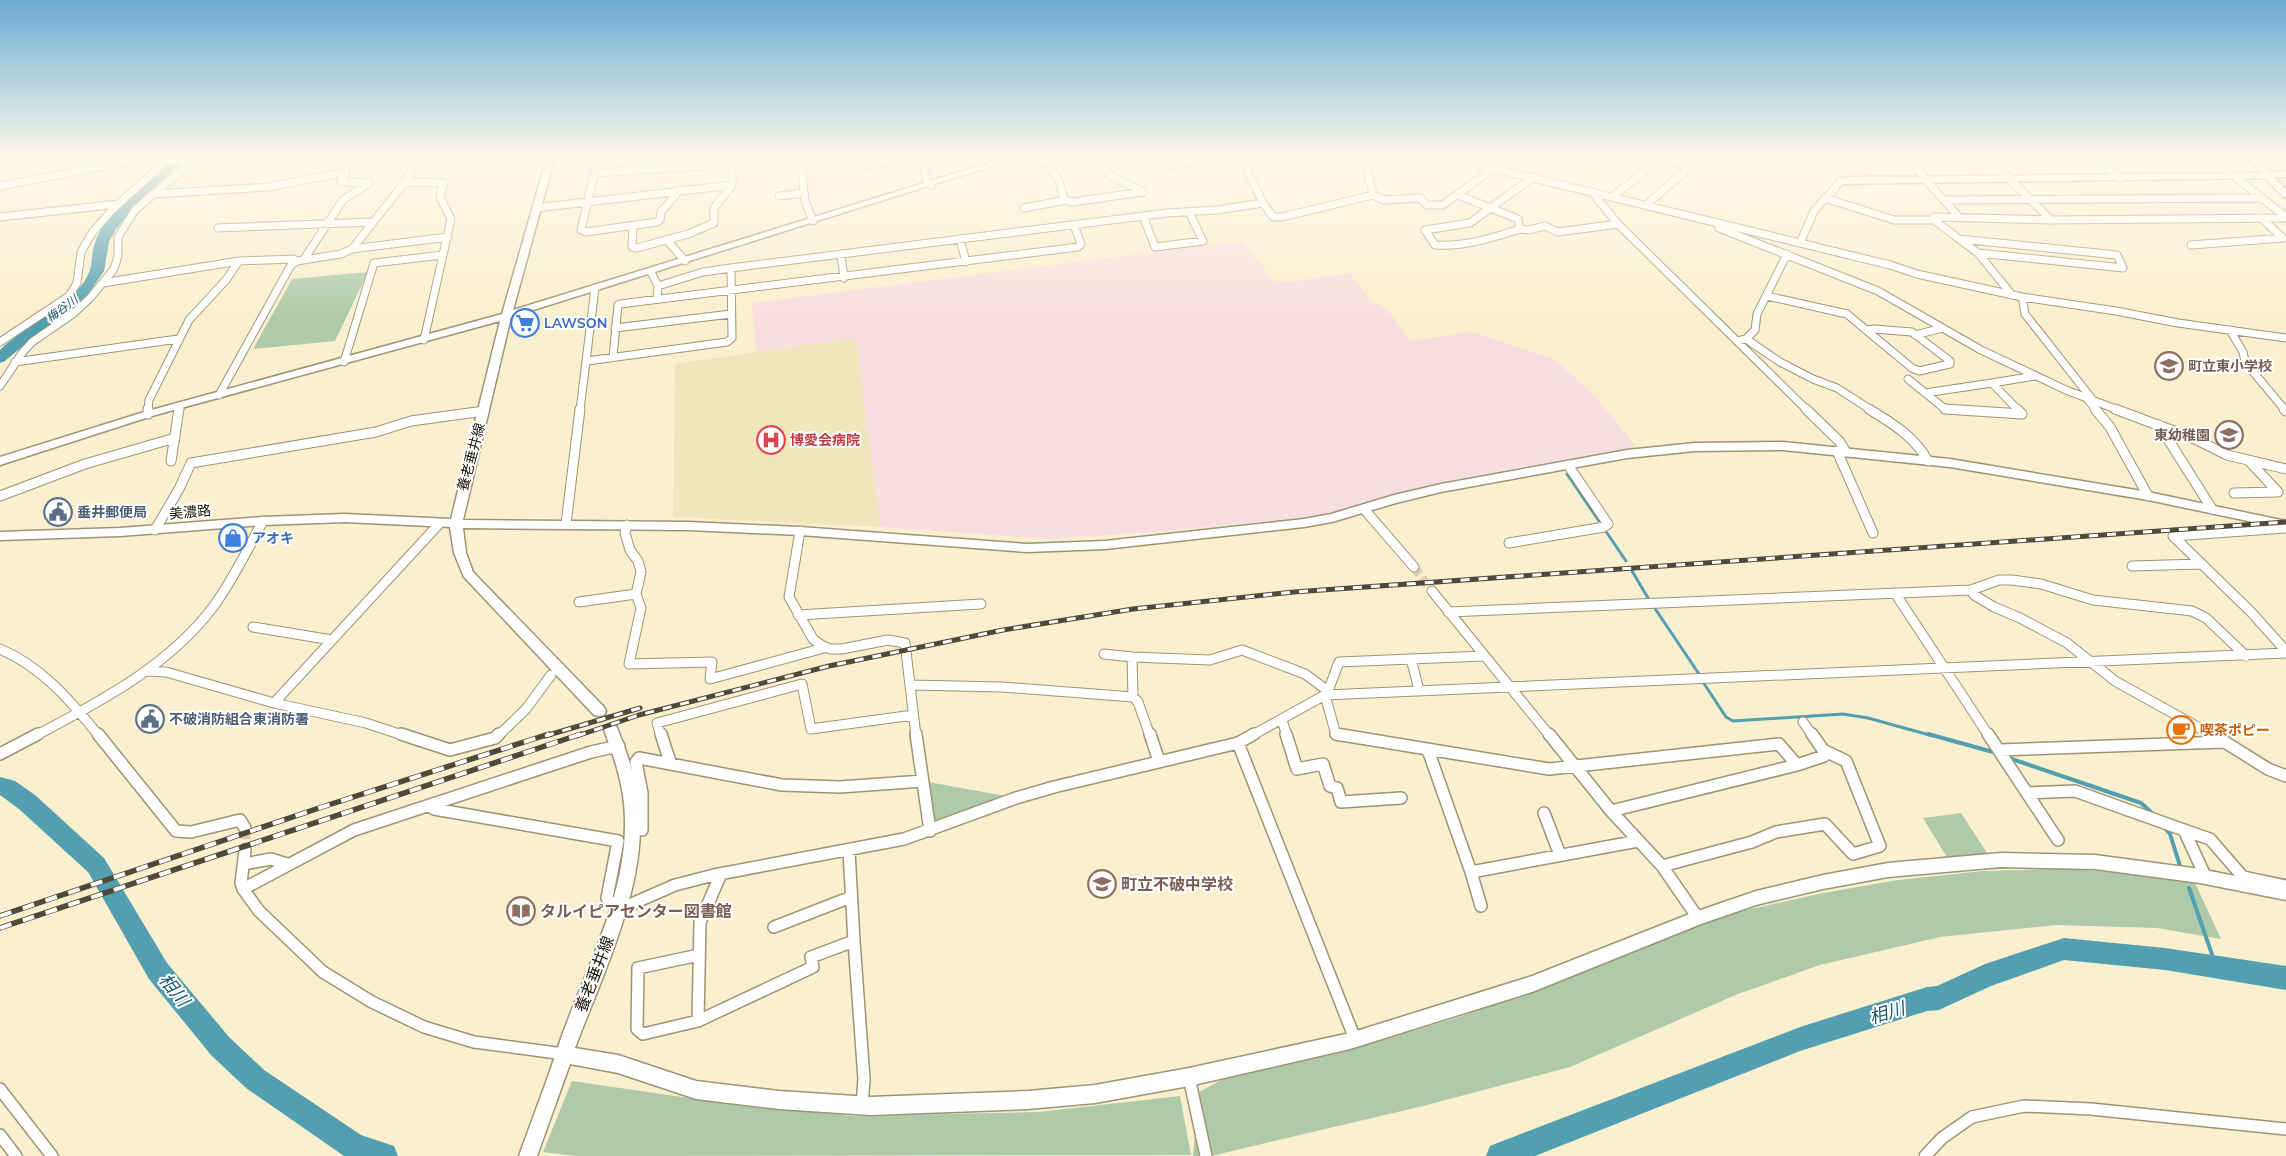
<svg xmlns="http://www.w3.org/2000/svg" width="2286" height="1156" font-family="Mulish,'Noto Sans JP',sans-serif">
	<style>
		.industrial { fill: #f9dee1 }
		.built { fill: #f1e5bc }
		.green { fill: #aecaa8 }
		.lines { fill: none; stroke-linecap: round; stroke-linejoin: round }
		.stream-far1 { stroke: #539fb2; stroke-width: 3 }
		.stream { stroke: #539fb2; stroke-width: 4 }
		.river { fill: #539fb2; fill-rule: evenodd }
		.street-tunnel-far1 { stroke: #d8cfb1; stroke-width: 9; stroke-dasharray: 9 4.5; stroke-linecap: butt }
		.street-tunnel { stroke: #d8cfb1; stroke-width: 11; stroke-dasharray: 11 5.5; stroke-linecap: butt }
		.secondary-tunnel { stroke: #d8cfb1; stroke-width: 12; stroke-dasharray: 12 6; stroke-linecap: butt }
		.street-far2-casing { stroke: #9d9475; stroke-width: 9 }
		.street-far1-casing { stroke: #9d9475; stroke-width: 11 }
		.street-casing { stroke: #9d9475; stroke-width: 14 }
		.secondary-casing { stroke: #9d9475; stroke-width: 3 }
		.street-far2 { stroke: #fff; stroke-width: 7 }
		.street-far1 { stroke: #fff; stroke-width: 9 }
		.street { stroke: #fff; stroke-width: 11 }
		.secondary { fill: #fff; fill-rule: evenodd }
		.rail-far1-casing { stroke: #4e4938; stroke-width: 5 }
		.rail-casing { stroke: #4e4938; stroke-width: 5.5 }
		.rail-far1 { stroke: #fff; stroke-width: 3; stroke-dasharray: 9; stroke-linecap: butt }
		.rail { stroke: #fff; stroke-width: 4; stroke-dasharray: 12; stroke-linecap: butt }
		.labels { text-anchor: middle; stroke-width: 4; stroke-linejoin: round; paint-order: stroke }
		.far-water-label { font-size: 12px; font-style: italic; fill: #1a5967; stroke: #fff }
		.shop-label { font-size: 14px; font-weight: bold; fill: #366cbe; stroke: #fff; text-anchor: start }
		.education-label { font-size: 14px; font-weight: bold; fill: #785e54; stroke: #fff; text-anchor: start }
		.health-label { font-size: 14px; font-weight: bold; fill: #be3a42; stroke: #fff; text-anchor: start }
		.street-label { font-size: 14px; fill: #181509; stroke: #fff }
		.service-label { font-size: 14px; font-weight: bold; fill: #4e5e75; stroke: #fff; text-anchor: start }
		.food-label { font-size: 14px; font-weight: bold; fill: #c56008; stroke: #fff; text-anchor: start }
		.near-education-label { font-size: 16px; font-weight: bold; fill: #785e54; stroke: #fff; text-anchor: start }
		.near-street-label { font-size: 16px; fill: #181509; stroke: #fff }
		.near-water-label { font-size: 18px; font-style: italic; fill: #1a5967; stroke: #fff }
	</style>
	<rect width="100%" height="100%" fill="#faf0cf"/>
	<path class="industrial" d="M1241,241L1265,269L1275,284L1350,273L1371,301L1389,311L1409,341L1473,332L1556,360L1596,397L1636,447L1461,478L1386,496L1328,515L1165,531L1049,539L881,527L855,338L756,352L752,303Z"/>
	<path class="built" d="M855,338L881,527L673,517L675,364Z"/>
	<path class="green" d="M368,272L335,341L253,349L292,279Z
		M923,781L1016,798L930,831Z
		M1961,813L1989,856L1948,859L1923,818Z
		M2061,869L2140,873L2195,883L2221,939L2157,928L2056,925L1940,937L1820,965L1738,994L1570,1067L1423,1106L1211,1156H1193L1199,1092L1225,1078L1350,1050L1459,1017L1534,990L1674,932L1732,913L1823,893L1898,880L1983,871Z
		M572,1081L682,1097L852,1116L1039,1112L1180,1096L1191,1155L576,1156L543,1152Z"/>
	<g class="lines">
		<path class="stream-far1" d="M1567,474L1599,521
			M1607,533L1626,561
			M1632,571L1648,598
			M1654,607L1699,674
			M1703,682L1726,717L1733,721L1843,714L1868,718L1933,736"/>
		<path class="stream" d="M1928,734L1993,752
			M2009,758L2141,803L2151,812
			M2164,827L2170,834L2181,869
			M2189,888L2216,966"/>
		<path class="river" d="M174,157H188L143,197L116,229L109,242L104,271L87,296L65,316L24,345L5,361L0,363V350C25,326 58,313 81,286C96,267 89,257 96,240C110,206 146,179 174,157Z
			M0,777L15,781L35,795L104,858L167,963L229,1037L264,1070L361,1135L394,1146L398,1156H344L246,1088L211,1055L149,979L88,872L19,809L0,795Z
			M2064,938L2165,948L2286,966V990L2165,970L2064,960L1991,986L1939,1010L1927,1011L1800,1051L1535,1156H1486L1490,1146L1500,1142L1800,1027L1927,987L1937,986L1985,964Z"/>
		<path class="street-tunnel-far1" d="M1414,567L1432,591"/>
		<path class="street-tunnel" d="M245,828V850"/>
		<path class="secondary-tunnel" d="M599,711L611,730"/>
		<defs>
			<path id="street-far2" d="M598,157L581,230L586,232L657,222L660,220L661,212L679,191
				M922,157L927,181L931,185
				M1025,157L1032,164L1047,162L1059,181L1064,199L1072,202L1143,192L1111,176L1093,157
				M1164,157L1171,165L1230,157
				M1241,157L1263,203L1273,217H1282L1373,195L1384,200L1420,198L1427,205H1443L1509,157
				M1365,157L1373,195
				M1447,157L1890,265L1917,274L2022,297L2116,311L2178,323L2286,338
				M1910,157L1925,179L1958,216
				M1987,157L2051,220
				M2096,157L2120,178
				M2210,157L2286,217
				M1244,163L1308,157
				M855,166L912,160L911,157
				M78,171L87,157
				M595,173L732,164
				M405,182L444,183L440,197L451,219L424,340
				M0,186L125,162L192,160
				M1591,191L1618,224L1807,410
				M153,194L268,187L346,172L341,182L369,183L343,200L304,259
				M1458,195L1518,219L1520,229L1529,230L1545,226L1558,232L1618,224
				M779,196L804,193
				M1613,196L1638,177L1655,157L1690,167L1646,205
				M1825,198L1894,220H1934
				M1944,200L2262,198
				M536,208L732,185
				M1024,208L1066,200
				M1143,216L1155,247L1203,241L1189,212
				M0,217L118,204
				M813,221L805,201L801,163L844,159
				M633,226L632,247L637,248L688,234L714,223V208L732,185V157
				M218,228L372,222
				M1719,228L1878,291L1981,350L2066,390L2118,410
				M1520,229C1492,238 1464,247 1435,245L1425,230L1470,223L1533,177
				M960,239L966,262
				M1959,239L1934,220V217L2051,220L2286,218
				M667,240L685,261
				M1800,243L1814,211L1841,181
				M2191,245L2283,238L2261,218
				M352,249L405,182L419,157
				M1978,253L2123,268
				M841,254L844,278
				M651,272L658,286L657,299
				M103,283L239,261L293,259L297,261
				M658,286L703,272L731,268L1167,213L1217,210L1263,203
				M2012,295L1978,253L1959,239L2117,255L2123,268
				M1767,296L1847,314L1866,330
				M2022,297L2025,314L2092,399
				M615,328L731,314
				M1874,329L1912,332L1950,361V364L1919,371L1912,368L1866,330Z
				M2230,330L2243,352L2245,362L2285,410
				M1915,335L1943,328
				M1746,339L1755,330L1757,314L1787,254
				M1737,341L1746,339L1780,362L1813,379L1837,388L1871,410
				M0,342L69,296L77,283L81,252L92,233L111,211L167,160
				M613,357L618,305L620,304L1078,247L1081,244L1074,225
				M587,361L727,342L732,338L731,268
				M15,362L178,339
				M344,362L374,263L443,255
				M1908,379L1945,409L1959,410
				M0,386L22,353L32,342L74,313L91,297L114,269L118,256V237L135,210L197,157
				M1925,393L1992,383
				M219,395L291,265L297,261L341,254L352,249L448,237
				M2086,397L2096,410
				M148,410L149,400L189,320L226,280L239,261
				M178,410L179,406
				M580,410L595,288
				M2018,410L1992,383L2035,376"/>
			<path id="street-far1" d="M1806,409L1840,442L1846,452
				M1869,409C1893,424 1914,436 1928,461
				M1945,409L2022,414L2017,409
				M2095,409L2110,427L2148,496
				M2115,409L2195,439L2227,455L2286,469
				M2284,409L2286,411
				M148,414V409
				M2159,425L2212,509
				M1837,451L1873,533
				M171,461L179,409
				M2234,493L2278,492L2249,461
				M0,496L85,464L175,438
				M1364,509L1414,567
				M566,524L580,409
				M627,525L625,533L630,550L638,561L641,572L636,594L641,608L629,664L712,662L710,679L824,648
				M2286,528L2173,536L2251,612L2286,651
				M155,530L179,489L191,463L376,432L411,421L484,411
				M800,531L789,597L813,639L821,645L830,649H842L888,640L905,643L916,736
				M1509,543L1604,527L1608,524L1568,465
				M2132,566L2201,564
				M1432,591L1550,736
				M1895,593L1989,736
				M579,602L636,594
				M1448,612L1971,590
				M798,615L981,604
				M253,627L332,640
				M0,649C41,666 71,701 99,736
				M1104,654L1132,657L1133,697
				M1132,657L1210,660L1242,650L1305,674L1328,691L1325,695L1336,735L1340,736
				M1411,659L1419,690
				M146,671L166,672L274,703L439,524
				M910,685L1002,687L1133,697L1138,702L1150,736
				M1328,691L1339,662L1484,656
				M274,703L366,723L405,736
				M1282,720L1287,736
				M1803,722L1813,736
				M35,736C99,702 169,666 213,607C233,580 247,550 263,521
				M498,736L526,709L551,675
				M661,736L657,723L802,684L811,729L913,715
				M1251,736L1325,695L2286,653
				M2214,736L2115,681L2067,643L2020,618L1994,607L1974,595L1971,590L1999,580H2012L2041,584L2093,600L2192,611L2206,618L2246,656"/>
			<path id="street" d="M98,734L176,831L191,832L240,820L245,828
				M401,734L450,750L495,738L499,734
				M661,734L670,762
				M916,734L930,831
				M1150,734L1159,761
				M1286,734L1297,769L1323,764L1330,786L1337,788L1341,802L1401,798
				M1336,734L1549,769L1779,744L1797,765L1824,756L1823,750L1812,734
				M1549,734L1611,811L1662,866L1698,918
				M1988,734L2058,840
				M2212,734L2268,769L2286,776
				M1238,743L1355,1039
				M1428,750L1471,872L1638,841
				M2000,750L2223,742
				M0,754L38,734
				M2028,793L2075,791L2184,830L2206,878
				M429,806L434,809L618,841L607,898L618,910L675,885L714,875L904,839L1016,798L1054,787L1238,743L1254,734
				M1611,811L1797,765
				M1544,813L1560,855
				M642,830V793L636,762L639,758L782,785L840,787L923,781
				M2184,830L2210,839L2243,877L2286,886
				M245,850L241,883L243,889L259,911L323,972L372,1002L424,1027L474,1042L564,1054
				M244,864L271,859L287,864
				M1662,866L1752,842L1776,832L1825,824L1853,854L1880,846L1846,761L1823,750
				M1471,872L1481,906
				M721,874L700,922L698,1021L813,967L811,957L854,941L849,851
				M243,889L354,830L591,752L619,746
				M774,927L851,897
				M854,941L864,1079L862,1106
				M698,1021L643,1034L637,1029L638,968L699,955
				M1189,1077L1206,1156
				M0,1089L52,1156
				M0,1135L16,1156
				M1925,1156L1942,1138L1972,1117L2024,1106L2091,1109L2286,1129"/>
			<path id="secondary" d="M547,157H555L513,310L1008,157H1021L511,317L463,520L689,522L800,527L1027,544L1105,541L1304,519L1331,514L1394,495L1441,484L1627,450L1695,443L1783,442L1950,459L2148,492L2286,521V529L2148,500L1950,467L1783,450L1695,451L1627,458L1441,492L1396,503L1332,522L1304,527L1105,549L1027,552L800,535L689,530L463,528L466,553L473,572L604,707L606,711L604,715L599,716L594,715L464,577L454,553L450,527L345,522L263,525L120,536L0,540V532L120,528L263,517L345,514L451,519L500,321L152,416L0,465V457L144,412L502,314Z
				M2247,157H2256L2270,172L2286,171V177H2274L2286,190V198L2283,197L2265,178L1841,184L1837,181L1851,177L2261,173Z
				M611,724L616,726L618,730C627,754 636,777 639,803C648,884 603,973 575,1048L618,1055L696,1081L779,1091L870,1097L1028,1091L1095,1085L1189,1068L1350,1033L1532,976L1692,913L1756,891L1823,875L1888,863L2001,853L2095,855L2200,869L2286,886V900L2200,883L2095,869L2001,867L1888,877L1823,889L1756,905L1701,924L1532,992L1350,1049L1189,1086L1095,1103L1028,1109L870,1115L779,1109L696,1099L618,1073L570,1064L537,1156H519C531,1122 545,1087 556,1053C582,972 633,891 624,803C621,777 613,754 604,730L606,726Z"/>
		</defs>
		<use href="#street-far2" class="street-far2-casing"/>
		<use href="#street-far1" class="street-far1-casing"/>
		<use href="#street" class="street-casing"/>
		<use href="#secondary" class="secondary-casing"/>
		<use href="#street-far2" class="street-far2"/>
		<use href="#street-far1" class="street-far1"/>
		<use href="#street" class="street"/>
		<use href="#secondary" class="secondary"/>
		<defs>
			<path id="rail-far1" d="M545,736L640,708
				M577,736L639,715L829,666L1003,630L1133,609L1294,592L2286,522"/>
			<path id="rail" d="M0,916L319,808L549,734
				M0,928L581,734"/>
		</defs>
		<use href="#rail-far1" class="rail-far1-casing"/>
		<use href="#rail" class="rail-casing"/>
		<use href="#rail-far1" class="rail-far1"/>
		<use href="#rail" class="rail"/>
	</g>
	<linearGradient id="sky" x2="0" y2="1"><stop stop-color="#6cacd2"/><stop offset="0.49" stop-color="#fdf8e9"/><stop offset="1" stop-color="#fdf8e9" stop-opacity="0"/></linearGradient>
	<rect width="2286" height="319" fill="url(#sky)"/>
	<defs>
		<symbol id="supermarket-ring" viewBox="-11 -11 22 22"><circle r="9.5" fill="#fff" stroke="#3f7fe0" stroke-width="1.5"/><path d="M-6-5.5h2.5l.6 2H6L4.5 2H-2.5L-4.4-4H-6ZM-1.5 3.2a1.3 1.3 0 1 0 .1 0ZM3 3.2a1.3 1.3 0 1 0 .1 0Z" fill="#3f7fe0"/></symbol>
		<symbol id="school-ring" viewBox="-11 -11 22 22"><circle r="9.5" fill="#fff" stroke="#8d6e63" stroke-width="1.5"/><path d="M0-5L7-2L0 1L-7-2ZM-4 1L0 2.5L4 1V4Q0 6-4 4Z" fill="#8d6e63"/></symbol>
		<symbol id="hospital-ring" viewBox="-11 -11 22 22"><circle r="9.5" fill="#fff" stroke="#e0444e" stroke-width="1.5"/><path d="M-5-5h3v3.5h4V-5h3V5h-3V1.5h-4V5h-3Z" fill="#e0444e"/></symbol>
		<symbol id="civic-ring" viewBox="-11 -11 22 22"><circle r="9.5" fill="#fff" stroke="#5c6f8a" stroke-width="1.5"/><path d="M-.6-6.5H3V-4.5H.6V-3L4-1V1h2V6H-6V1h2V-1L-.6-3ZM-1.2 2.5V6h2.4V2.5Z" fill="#5c6f8a"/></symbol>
		<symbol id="shop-ring" viewBox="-11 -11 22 22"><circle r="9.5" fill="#fff" stroke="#3f7fe0" stroke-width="1.5"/><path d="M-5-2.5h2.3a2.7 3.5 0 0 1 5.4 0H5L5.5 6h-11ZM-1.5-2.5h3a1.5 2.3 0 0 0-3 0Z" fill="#3f7fe0"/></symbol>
		<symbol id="cafe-ring" viewBox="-11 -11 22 22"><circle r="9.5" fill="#fff" stroke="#e8710a" stroke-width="1.5"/><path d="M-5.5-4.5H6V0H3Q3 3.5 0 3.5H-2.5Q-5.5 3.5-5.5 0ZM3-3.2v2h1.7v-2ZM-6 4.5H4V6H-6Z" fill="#e8710a"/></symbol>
		<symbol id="library-ring" viewBox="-11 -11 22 22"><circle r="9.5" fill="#fff" stroke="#8d6e63" stroke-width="1.5"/><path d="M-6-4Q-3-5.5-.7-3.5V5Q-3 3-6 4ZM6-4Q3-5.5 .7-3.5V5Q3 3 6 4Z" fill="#8d6e63"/></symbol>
	</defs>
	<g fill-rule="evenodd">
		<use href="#supermarket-ring" x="509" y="307" width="32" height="32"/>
		<use href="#school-ring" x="2153" y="350" width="32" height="32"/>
		<use href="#school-ring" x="2213" y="419" width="32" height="32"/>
		<use href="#hospital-ring" x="755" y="424" width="32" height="32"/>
		<use href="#civic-ring" x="42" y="496" width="32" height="32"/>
		<use href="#shop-ring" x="217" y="522" width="32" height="32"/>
		<use href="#civic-ring" x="134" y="703" width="32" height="32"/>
		<use href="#cafe-ring" x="2165" y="714" width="32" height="32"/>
		<use href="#school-ring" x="1086" y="868" width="32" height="32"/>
		<use href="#library-ring" x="505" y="895" width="32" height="32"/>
	</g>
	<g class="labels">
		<g class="far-water-label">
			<text transform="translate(62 309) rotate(-37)" y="4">梅谷川</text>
		</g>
		<g class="shop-label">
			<text x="544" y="328">LAWSON</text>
			<text x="252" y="543">アオキ</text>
		</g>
		<g class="education-label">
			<text x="2188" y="371">町立東小学校</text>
			<text x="2210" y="440" text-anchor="end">東幼稚園</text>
		</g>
		<g class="health-label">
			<text x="790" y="445">博愛会病院</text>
		</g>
		<g class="street-label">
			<text transform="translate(471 457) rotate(-75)" y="5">養老垂井線</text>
			<text transform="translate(190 512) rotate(-5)" y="5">美濃路</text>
		</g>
		<g class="service-label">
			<text x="77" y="517">垂井郵便局</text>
			<text x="169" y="724">不破消防組合東消防署</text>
		</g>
		<g class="food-label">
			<text x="2200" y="735">喫茶ポピー</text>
		</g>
		<g class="near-education-label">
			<text x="1121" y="890">町立不破中学校</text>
			<text x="540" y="917">タルイピアセンター図書館</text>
		</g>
		<g class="near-street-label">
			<text transform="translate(594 974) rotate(-69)" y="6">養老垂井線</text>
		</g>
		<g class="near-water-label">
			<text transform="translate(174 990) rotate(51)" y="6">相川</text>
			<text transform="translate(1887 1013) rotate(-17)" y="6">相川</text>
		</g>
	</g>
</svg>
